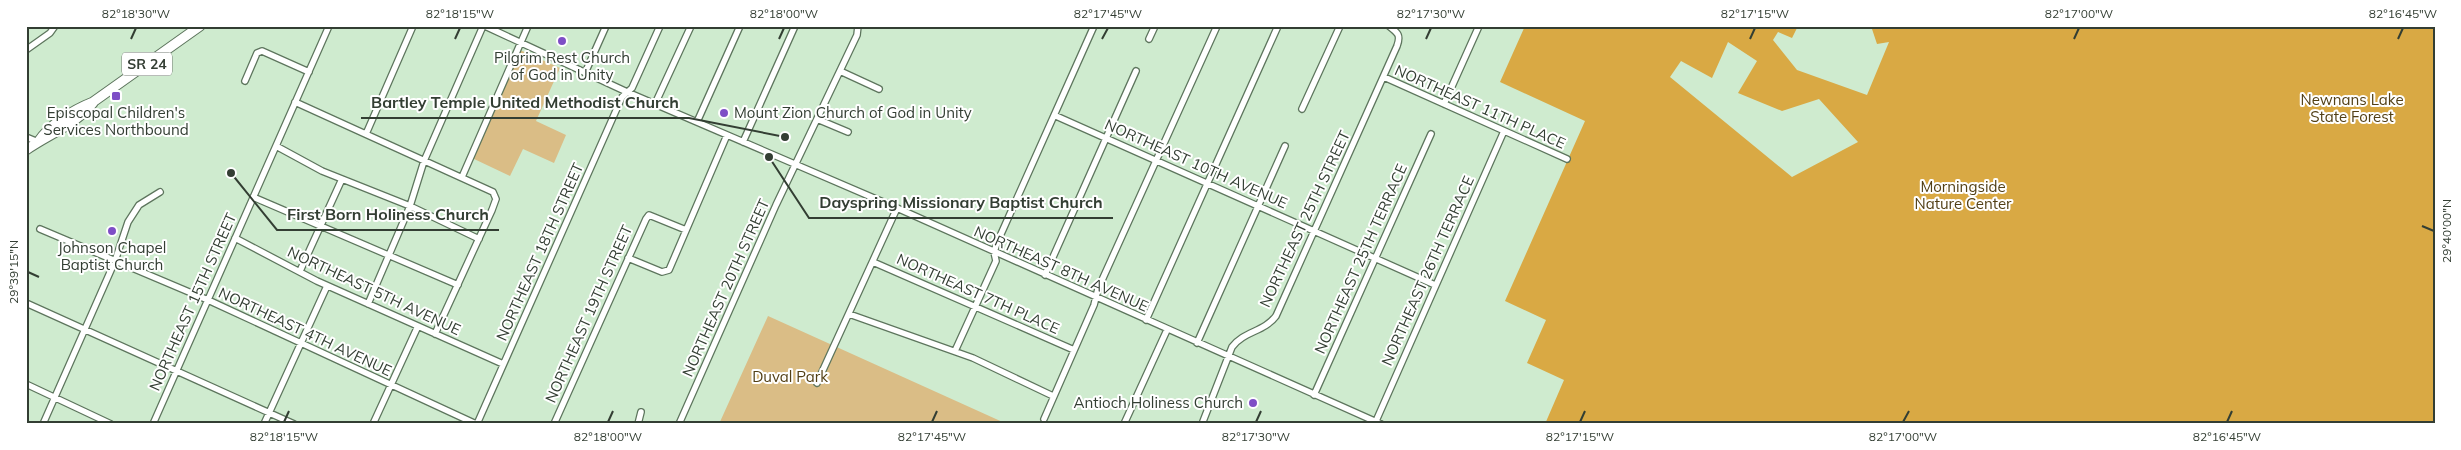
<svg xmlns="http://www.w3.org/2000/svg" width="2461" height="450" font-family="Mulish,sans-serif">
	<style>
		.green { fill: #dabd86 }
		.forest { fill: #d9a944; fill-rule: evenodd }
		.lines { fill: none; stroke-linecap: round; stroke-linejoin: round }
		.minor-casing { stroke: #5d755d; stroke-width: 8 }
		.highway-casing { stroke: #5d755d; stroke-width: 11 }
		.minor { stroke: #fff; stroke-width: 5.5 }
		.highway { stroke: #fff; stroke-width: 9 }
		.ticks { fill: none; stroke: #333e33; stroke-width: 2 }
		.poi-dot { fill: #7e4ec6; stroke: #fff; stroke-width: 2 }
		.labels { text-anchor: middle; stroke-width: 4; stroke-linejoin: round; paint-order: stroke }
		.shield { fill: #fff; stroke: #707870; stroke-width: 1 }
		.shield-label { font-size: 14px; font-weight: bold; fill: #333e33 }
		.poi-label { font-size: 15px; fill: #333e33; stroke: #fff }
		.park-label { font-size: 15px; fill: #523f15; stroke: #fff }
		.street-label { font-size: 15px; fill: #333e33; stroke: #fff }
		.leader { fill: none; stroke: #333e33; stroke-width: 2 }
		.callout-dot { fill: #333e33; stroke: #fff; stroke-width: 2 }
		.callout-label { font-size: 16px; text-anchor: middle; font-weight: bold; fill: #333e33; stroke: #fff; stroke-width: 4; stroke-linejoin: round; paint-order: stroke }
		.neatline { fill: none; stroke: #333e33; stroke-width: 2 }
		.ticks-label { font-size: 12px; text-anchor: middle; fill: #333e33 }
	</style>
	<rect width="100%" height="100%" fill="#cfebcf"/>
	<path class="green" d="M520,50L560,68L536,121L566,135L554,163L523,149L510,176L472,158Z
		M768,316L1007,424H719Z"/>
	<path class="forest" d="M1525,26H1798L1792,38L1778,32L1773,40L1797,70L1867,95L1889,42L1877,44L1871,26H2435V424H1545L1564,380L1527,363L1546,320L1505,301L1585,121L1500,82ZM1728,42L1757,61L1738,93L1782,111L1819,99L1858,142L1792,177L1670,77L1681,61L1712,78Z"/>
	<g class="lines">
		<defs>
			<path id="minor" d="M485,26L627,92L897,208L1381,424
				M1149,39L1155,26
				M26,50L50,33L55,26
				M840,71L879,89
				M585,73L606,26
				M1384,77L1567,159
				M245,81L257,53L262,51L309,72
				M295,102L493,192L496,199L492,210L435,334
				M655,104L691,26
				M1444,104L1479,26
				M1302,109L1340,26
				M1056,116L1435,285
				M817,119L848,132
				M697,122L740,26
				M366,134L413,26
				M26,137L38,142
				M743,142L795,26
				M276,146L322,171L410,206L479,239
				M462,177L528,26
				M253,197L458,285
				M40,229L208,300L476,424
				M235,238L317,281L503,364
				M628,258L662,272L669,270L727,135
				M873,262L1074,350
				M300,271L342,179
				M1045,275L1136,71
				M26,303L294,424
				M368,304L410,206L424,161L483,26
				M849,314L973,358L1053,396
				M1146,320L1278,26
				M1197,343L1285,146
				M955,351L996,261L994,252L997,243L1094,26
				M817,383L897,208
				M26,384L111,424
				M1314,395L1431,134
				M1044,419L1094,305L1098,289L1217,26
				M1376,421L1504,131
				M43,424L115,261L128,222L139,205L160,192
				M153,424L329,26
				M264,424L327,286
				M373,424L418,326
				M477,424L622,97L632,88L660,26
				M554,424L646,219L649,215L654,217L686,230
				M638,424L641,412
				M679,424L776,205L857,35L858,26
				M1124,424L1167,330
				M1202,424L1232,347C1244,331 1264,332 1276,316L1397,46C1401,35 1398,33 1389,26"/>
			<path id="highway" d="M38,142C50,124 73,110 93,102L200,26
				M26,150C49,134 75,125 93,103"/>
		</defs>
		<use href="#minor" class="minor-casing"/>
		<use href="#highway" class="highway-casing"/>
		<use href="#minor" class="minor"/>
		<use href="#highway" class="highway"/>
	</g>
	<path class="ticks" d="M131,39L136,28M455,39L460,28M779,39L784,28M1102,39L1108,28M1426,39L1431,28M1750,39L1755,28M2074,39L2079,28M2398,39L2403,28M2422,226L2434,231M28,272L39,277M284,422L289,411M608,422L613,411M932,422L937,411M1256,422L1261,411M1580,422L1585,411M1903,422L1909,411M2227,422L2232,411"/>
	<g class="poi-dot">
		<circle cx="562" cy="41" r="5"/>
		<rect x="111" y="91" width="10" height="10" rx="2.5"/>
		<circle cx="724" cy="113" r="5"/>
		<circle cx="112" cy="231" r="5"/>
		<circle cx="1253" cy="403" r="5"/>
	</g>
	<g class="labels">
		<rect class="shield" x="122" y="52.5" width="50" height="23" rx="4"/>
		<g class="shield-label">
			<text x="147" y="69">SR 24</text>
		</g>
		<g class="poi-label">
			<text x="562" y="63">Pilgrim Rest Church<tspan x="562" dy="17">of God in Unity</tspan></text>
			<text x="116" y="118">Episcopal Children's<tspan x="116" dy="17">Services Northbound</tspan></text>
			<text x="734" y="118" text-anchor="start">Mount Zion Church of God in Unity</text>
			<text x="112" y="253">Johnson Chapel<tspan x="112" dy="17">Baptist Church</tspan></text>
			<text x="1243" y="408" text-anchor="end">Antioch Holiness Church</text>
		</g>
		<g class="park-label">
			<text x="2352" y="105">Newnans Lake<tspan x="2352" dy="17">State Forest</tspan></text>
			<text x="1963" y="192">Morningside<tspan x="1963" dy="17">Nature Center</tspan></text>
			<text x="790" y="382">Duval Park</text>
		</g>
		<g class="street-label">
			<text transform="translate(1480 107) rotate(24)" y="5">NORTHEAST 11TH PLACE</text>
			<text transform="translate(1196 164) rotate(24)" y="5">NORTHEAST 10TH AVENUE</text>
			<text transform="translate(1305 219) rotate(-65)" y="5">NORTHEAST 25TH STREET</text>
			<text transform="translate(540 252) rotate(-66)" y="5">NORTHEAST 18TH STREET</text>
			<text transform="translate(1361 259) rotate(-66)" y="5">NORTHEAST 25TH TERRACE</text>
			<text transform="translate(1061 269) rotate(24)" y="5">NORTHEAST 8TH AVENUE</text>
			<text transform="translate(1428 271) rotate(-66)" y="5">NORTHEAST 26TH TERRACE</text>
			<text transform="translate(726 288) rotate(-66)" y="5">NORTHEAST 20TH STREET</text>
			<text transform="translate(374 291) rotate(25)" y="5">NORTHEAST 5TH AVENUE</text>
			<text transform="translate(978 294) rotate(24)" y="5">NORTHEAST 7TH PLACE</text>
			<text transform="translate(193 302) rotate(-66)" y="5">NORTHEAST 15TH STREET</text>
			<text transform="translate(589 314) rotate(-66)" y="5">NORTHEAST 19TH STREET</text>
			<text transform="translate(305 332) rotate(25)" y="5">NORTHEAST 4TH AVENUE</text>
		</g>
	</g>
	<path class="leader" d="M785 137L689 118H361M769 157L809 218H1113M231 173L277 230H499"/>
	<g class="callout-dot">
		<circle cx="785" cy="137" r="5"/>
		<circle cx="769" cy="157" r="5"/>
		<circle cx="231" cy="173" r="5"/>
	</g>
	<g class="callout-label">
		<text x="525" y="108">Bartley Temple United Methodist Church</text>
		<text x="961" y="208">Dayspring Missionary Baptist Church</text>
		<text x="388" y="220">First Born Holiness Church</text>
	</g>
	<rect width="2461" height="450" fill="none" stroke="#ffffff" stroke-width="55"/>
	<rect x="28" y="28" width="2406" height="394" class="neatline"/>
	<g class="ticks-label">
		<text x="136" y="18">82°18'30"W</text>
		<text x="460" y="18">82°18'15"W</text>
		<text x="784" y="18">82°18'00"W</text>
		<text x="1108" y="18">82°17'45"W</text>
		<text x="1431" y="18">82°17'30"W</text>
		<text x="1755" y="18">82°17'15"W</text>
		<text x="2079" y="18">82°17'00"W</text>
		<text x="2403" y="18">82°16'45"W</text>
		<text transform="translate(2447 231) rotate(-90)" y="4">29°40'00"N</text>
		<text transform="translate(14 272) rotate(-90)" y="4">29°39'15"N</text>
		<text x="284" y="441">82°18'15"W</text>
		<text x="608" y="441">82°18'00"W</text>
		<text x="932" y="441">82°17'45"W</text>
		<text x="1256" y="441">82°17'30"W</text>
		<text x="1580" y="441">82°17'15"W</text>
		<text x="1903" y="441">82°17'00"W</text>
		<text x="2227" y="441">82°16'45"W</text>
	</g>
</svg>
